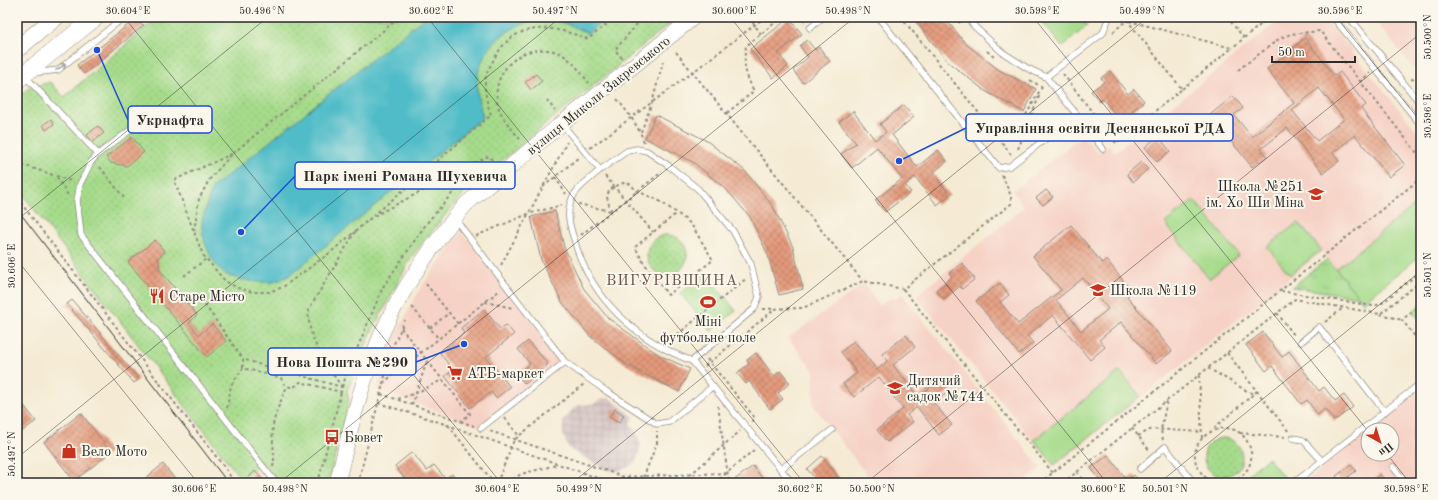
<svg xmlns="http://www.w3.org/2000/svg" width="1438" height="500" font-family="'Old Standard TT',serif">
	<style>
		.built { fill: #f6d1c5 }
		.industrial { fill: url(#industrial-grid) }
		.grass { fill: url(#grass-tufts); stroke: #68835b }
		.park { fill: url(#park-dots); stroke: #68835b }
		.garden { fill: #a6db8b; stroke: #68835b }
		.water { fill: #4fbcc8; stroke: #3d747a }
		.building { fill: url(#building-cross-hatch); fill-rule: evenodd }
		.lines { fill: none; stroke-linecap: round; stroke-linejoin: round }
		.lane-casing { stroke: #908b80; stroke-width: 7 }
		.secondary-casing { stroke: #908b80; stroke-width: 16 }
		.primary-casing { stroke: #908b80; stroke-width: 18 }
		.path { stroke: #908b80; stroke-width: 2; stroke-dasharray: 3 3; stroke-linecap: butt }
		.lane { stroke: #fff; stroke-width: 5.5 }
		.secondary { stroke: #fff; stroke-width: 15 }
		.primary { stroke: #fff; stroke-width: 17 }
		.tram { stroke: #2b2b2b; stroke-width: 1 }
		.oneway { stroke: #a0a0a0 }
		.ticks { fill: none; stroke: #2b2b2b; stroke-width: 1; stroke-opacity: 0.45 }
		.labels { text-anchor: middle; stroke-width: 4; stroke-linejoin: round; paint-order: stroke }
		.street-label { font-size: 14px; fill: #2b2b2b; stroke: #fbf7ec }
		.poi-label { font-size: 14px; fill: #2b2b2b; stroke: #fbf7ec; text-anchor: start }
		.neighbourhood-label { font-size: 15px; letter-spacing: 1px; fill: #6c5247; stroke: #fbf7ec }
		.leader { fill: none; stroke: #1d4ed8; stroke-width: 1.5 }
		.callout-dot { fill: #1d4ed8; stroke: #fbf7ec; stroke-width: 1.5 }
		.callout { fill: #fbf7ec; stroke: #1d4ed8; stroke-width: 1.5 }
		.callout-label { font-size: 15px; text-anchor: middle; font-weight: bold; fill: #2b2b2b }
		.neatline { fill: none; stroke: #2b2b2b; stroke-width: 1.5 }
		.ticks-label { font-size: 10px; text-anchor: middle; fill: #2b2b2b }
	</style>
	<defs>
		<pattern id="industrial-grid" width="8" height="8" patternUnits="userSpaceOnUse"><rect width="8" height="8" fill="#d1bfbf"/><path d="M0 4h8M4 0v8" fill="none" stroke="#b4a4a4"/></pattern>
		<pattern id="grass-tufts" width="24" height="20" patternUnits="userSpaceOnUse"><rect width="24" height="20" fill="#a6db8b"/><path d="M3 7l-1-3M5 7V3M7 7l1-3M15 17l-1-3M17 17v-4M19 17l1-3" fill="none" stroke="#8fbc78"/></pattern>
		<pattern id="park-dots" width="8" height="8" patternUnits="userSpaceOnUse"><rect width="8" height="8" fill="#a6db8b"/><path d="M2 2h.1M6 6h.1" fill="none" stroke="#8fbc78" stroke-width="1.8" stroke-linecap="round"/></pattern>
		<pattern id="building-cross-hatch" width="8" height="8" patternUnits="userSpaceOnUse"><rect width="8" height="8" fill="#e49a7c"/><path d="M0 0l8 8M0 8l8-8" fill="none" stroke="#b97e66"/></pattern>
	</defs>
	<rect width="100%" height="100%" fill="#fbf7ec"/>
	<filter id="ink" filterUnits="userSpaceOnUse"><feTurbulence type="fractalNoise" baseFrequency=".025" numOctaves="2"/><feDisplacementMap in="SourceGraphic" scale="8" xChannelSelector="R" yChannelSelector="G"/><feConvolveMatrix kernelMatrix="1 2 1 2 8 2 1 2 1" color-interpolation-filters="sRGB"/></filter>
	<filter id="wash" filterUnits="userSpaceOnUse"><feTurbulence type="fractalNoise" baseFrequency=".012" numOctaves="4" result="noise"/><feDisplacementMap in="SourceGraphic" scale="16" xChannelSelector="R" yChannelSelector="G"/><feGaussianBlur stdDeviation="0.9" result="paint"/><feColorMatrix in="noise" values="0 0 0 0 0 0 0 0 0 0 0 0 0 0 0 0 0 1.4 0 .05"/><feComposite in="paint" operator="in"/></filter>
	<g filter="url(#wash)">
		<rect width="100%" height="100%" fill="#f5ebd4"/>
		<path class="built" d="M1283,17H1324L1421,136V255L1363,302L1322,252L1054,467L916,296L1024,207L1013,191L1083,135L1098,153L1109,145L1115,152Z
			M1372,17H1421V77Z
			M461,231L563,362L481,427L376,389L389,348L418,292Z
			M864,284L879,306L891,298L894,300L902,294L1041,468L1022,483H873L813,405L814,371L788,338Z
			M1421,390V483H1304L1368,432V454H1392V430H1371Z"/>
		<path class="industrial" d="M609,398L634,417L630,423L639,438L641,446L636,461L631,466L619,471H612L605,469L573,451L568,447L563,435V421L573,409L579,405L593,404L602,399Z"/>
		<path class="grass" d="M1327,259L1359,297L1292,287Z"/>
		<path class="park" d="M158,17H678L563,110L468,189L451,208L412,256L371,333L347,391L349,401L328,483H279L262,462L241,479L17,187V98L29,88L50,82L64,97Z
			M647 255a20 20 0 1 1 40 0a20 20 0 1 1-40 0Z
			M1421,304V320L1412,312Z
			M1204 457a19 19 0 1 1 38 0a19 19 0 1 1-38 0Z"/>
		<path class="garden" d="M1038,17H1080L1087,26L1062,47Z
			M1194,200L1239,255L1209,279L1165,223Z
			M1421,200V255L1363,302L1336,269Z
			M1298,222L1321,250L1290,275L1267,247Z
			M705,273L736,311L711,331L680,293Z
			M1120,371L1140,396L1054,465L1034,440Z
			M1268,458L1286,480L1282,483H1237Z"/>
		<path class="water" d="M425,17H607L588,33C575,28 561,20 547,20C514,20 485,42 478,74C475,88 479,103 483,117L290,275C285,278 278,281 273,282C264,284 232,279 225,274C211,264 201,238 202,222C204,210 209,199 213,187Z"/>
		<g id="blocks">
			<path class="building" d="M912,17H944L966,44L999,70L1036,89L1024,112L985,91L948,62Z
				M789,18L802,34L778,53L788,66L773,78L750,49Z
				M133,21L144,25L84,74L77,65Z
				M1305,38L1335,76L1340,72L1366,105L1361,109L1405,165L1389,177L1355,135L1333,153L1339,161L1323,173L1287,128L1261,149L1267,156L1252,167L1210,115L1233,96L1243,108L1234,115L1252,137L1294,103L1267,69ZM1319,88L1344,119L1317,141L1292,110Z
				M807,40L815,50L819,47L830,61L803,83L793,70L808,57L800,46Z
				M1110,71L1128,94L1134,89L1144,101L1132,111L1137,117L1125,127L1103,99L1100,102L1091,91L1104,82L1101,78Z
				M536,74L542,81L531,90L525,82Z
				M904,105L914,117L892,135L917,167L938,150L947,161L933,173L950,195L937,205L915,177L905,185L911,192L885,212L875,200L902,179L877,147L852,168L841,154L856,143L839,122L853,111L875,140L886,132L880,124Z
				M656,115L707,141L744,170L772,205L793,247L803,289L779,295L768,255L750,217L726,189L693,162L645,138Z
				M51,119L54,124L46,130L43,125Z
				M98,126L104,133L93,142L87,135Z
				M1158,136L1170,151L1157,162L1145,147Z
				M132,137L144,152L127,166L111,163L106,157Z
				M1141,162L1148,169L1133,182L1127,174Z
				M1046,190L1053,197L1043,205L1036,198Z
				M555,211L564,247L584,289L608,318L659,355L690,369L679,392L627,365L590,336L562,302L541,260L531,217Z
				M1071,225L1102,263L1106,259L1132,292L1127,296L1172,351L1156,364L1121,322L1099,340L1105,347L1090,360L1053,315L1027,336L1033,343L1019,354L976,301L1000,283L1009,295L1000,302L1018,324L1061,290L1033,256ZM1083,278L1108,309L1081,331L1056,300Z
				M155,240L165,252L158,258L160,270L197,315L189,323L199,335L212,324L226,341L207,357L128,262Z
				M962,263L975,279L962,289L960,286L944,299L936,290L952,277L949,273Z
				M72,300L139,379L134,383L67,304Z
				M484,309L500,329L506,325L514,334L486,357L510,387L496,398L491,392L470,408L445,376L453,370L440,353L464,333L461,328Z
				M1263,332L1282,357L1289,351L1319,391L1324,387L1335,401L1344,395L1353,407L1334,421L1325,409L1318,415L1307,400L1301,404L1272,366L1266,371L1246,345Z
				M906,335L915,347L893,365L918,397L940,380L949,391L934,403L952,425L939,435L917,407L907,415L913,422L887,442L877,430L903,409L879,377L854,397L843,384L857,373L841,352L854,341L877,370L887,361L882,354Z
				M528,341L548,364L525,384L517,374L530,364L518,349Z
				M756,353L774,376L780,371L790,383L778,393L783,399L770,409L749,381L746,384L737,373L749,364L747,360Z
				M17,397L36,421L17,435Z
				M615,409L624,415L619,423L609,417Z
				M81,413L111,452L74,481L44,442Z
				M412,452L427,471L434,465L446,479L452,474L459,483H420L418,481L416,483H408L395,466Z
				M1108,455L1127,480L1134,475L1140,483H1102L1091,468Z
				M822,456L843,483H819L807,469Z
				M163,464L178,483H140Z
				M1351,465L1356,471L1348,477L1353,483H1341L1336,476Z
				M753,466L766,483H735L733,481Z
				M255,471L265,483H249L246,480Z
				M1380,474L1387,483H1370Z"/>
		</g>
	</g>
	<g filter="url(#ink)">
		<use href="#blocks" fill-opacity="0" stroke="#908b80" stroke-width="1"/>
		<g class="lines">
			<defs>
				<path id="lane" d="M878,17L999,168L1010,166L1077,115L1046,77L1027,68L1002,52L975,27L967,17
					M1333,17L1421,125
					M1349,17L1421,104
					M810,28L823,17
					M34,73L58,70L124,17
					M24,75L98,154
					M1046,77L1103,33L1109,17
					M1077,115L1103,149
					M562,124L600,170L627,151L637,149L647,151L669,166L698,189L733,231L751,264L759,297L754,309L692,361L792,483
					M129,131L98,154L91,162L80,184L77,201L81,235L276,483
					M600,170C590,179 576,188 571,201C566,213 570,227 574,239C590,298 636,340 692,361
					M455,219L565,362L606,391L657,424L669,422L713,386
					M1301,342L1319,327L1385,412
					M481,428L565,362
					M1293,438L1303,440L1322,461
					M1393,467L1406,483
					M781,469L832,430
					M1140,469L1165,447L1194,483
					M1294,483L1421,383"/>
				<path id="secondary" d="M337,483C349,435 360,386 379,340C400,290 432,245 466,204L561,124L694,17"/>
				<path id="primary" d="M17,49L56,17
					M17,80L96,17"/>
			</defs>
			<use href="#lane" class="lane-casing"/>
			<use href="#secondary" class="secondary-casing"/>
			<use href="#primary" class="primary-casing"/>
			<path class="path" d="M749,17L761,34
				M800,17L804,22
				M901,17L991,128L1026,115L1042,87
				M954,17L960,23
				M1227,17L1244,38L1232,48
				M1129,21L1232,48L1182,89
				M1113,32L1127,20L1137,17
				M1244,38L1270,17
				M987,51L994,57
				M676,52L862,280
				M622,58L615,50L643,17
				M1238,70L1279,39L1291,34L1320,31L1421,158
				M1063,74L1116,143L1182,89L1127,20L1126,17
				M1411,79L1421,81
				M1030,80L1042,87
				M1360,82L1370,73
				M617,99C628,113 638,125 644,142
				M547,100L555,111
				M727,113L754,91C745,74 743,65 746,46L782,17
				M991,128L1012,156
				M641,132L652,103L663,62
				M520,139C512,129 501,118 498,105C489,71 525,39 559,53C572,59 580,72 589,83
				M590,148L693,72L765,17
				M1018,149L1040,94
				M232,154L174,180L203,255L225,281L238,288L252,292H269L283,287L331,252L491,115C487,103 483,89 486,76C487,72 489,68 491,65C501,44 513,31 537,29C555,27 571,33 588,39L616,17
				M17,167L20,164L74,182
				M100,167L125,199
				M605,176L653,232
				M57,177L69,197
				M555,177L566,194
				M543,187L579,157
				M17,198L228,472L234,483
				M578,204L611,211
				M612,211L609,205L607,197L609,191L614,187L623,183L630,184L637,191L658,200L677,213L691,224L713,260L668,295L644,263L635,247L677,213
				M374,216L489,156L493,161
				M194,231L199,199L209,180L232,154L400,17
				M581,235L662,172
				M476,236L528,214L562,205
				M501,265L567,142
				M184,276L206,259
				M426,284L458,324
				M903,289L1053,473
				M1281,291L1373,306L1381,304L1421,271
				M198,295L243,359V368L281,378C284,388 294,390 300,382L341,392L342,387L302,376C298,367 291,365 283,372L243,359
				M485,302L513,308
				M1421,304L1402,320L1421,344
				M412,307L439,339
				M763,309L803,308L863,281L903,289L1011,204V196L1002,175
				M1277,313L1295,336
				M1380,314L1402,320
				M1325,322L1343,308
				M401,328L470,414L461,421
				M430,328L449,313
				M668,342L747,278
				M1227,353L1289,432
				M707,359L755,418L751,422
				M705,366L775,309
				M1208,368L1247,391L1254,394
				M1199,375L1202,438
				M383,383L500,290
				M342,387L351,363L383,287L426,224L467,176
				M342,387C326,365 306,338 309,309L355,232
				M381,394L474,426
				M398,399L416,393L442,380
				M378,403L439,422L612,483
				M412,405L427,361
				M718,406L729,483
				M227,408L231,385L243,368
				M505,418L519,436
				M448,425L490,478L491,483
				M1132,428L1150,451
				M1214,428L1257,391
				M490,431L642,483
				M1240,433L1285,437
				M1138,436L1152,429L1202,432
				M1163,440L1161,430L1167,400
				M273,467C276,453 271,440 273,426C275,412 282,399 287,386
				M1077,472L1086,483
				M610,482L623,477L727,473
				M318,483L341,392
				M358,483L392,348L405,320
				M497,483L514,440L584,384
				M508,483L521,474L556,465
				M641,483L657,443V431
				M681,483L740,431
				M715,483L755,449
				M1040,483L1421,178
				M1063,483L1295,299L1380,314L1421,281
				M1217,483C1210,482 1204,477 1200,471C1178,439 1233,408 1249,445C1256,461 1246,478 1229,483"/>
			<use href="#lane" class="lane"/>
			<use href="#secondary" class="secondary"/>
			<use href="#primary" class="primary"/>
			<path class="tram" d="M17,209L222,475L228,483"/>
		</g>
		<defs><path id="oneway-shaft" d="M-6 0H5M1.5-3L5.5 0L1.5 3" fill="none" stroke-width="1.6" stroke-linecap="round" stroke-linejoin="round"/></defs>
		<use class="oneway" href="#oneway-shaft" transform="translate(61 67) rotate(-32)"/>
	</g>
	<path class="ticks" d="M124,17L501,483M427,17L804,483M730,17L1107,483M1033,17L1368,431M1336,17L1421,122M17,220L268,17M17,260L198,483M1387,454L1410,483M17,458L561,17M279,483L855,17M572,483L1148,17M866,483L1421,33M1159,483L1421,271"/>
	<defs>
		<symbol id="school-bare" viewBox="-9 -9 18 18"><path d="M0-5L7-2L0 1L-7-2ZM-4 1L0 2.5L4 1V4Q0 6-4 4Z" fill="#c8321e" stroke="#fbf7ec" stroke-width="2.5" paint-order="stroke"/></symbol>
		<symbol id="restaurant-bare" viewBox="-9 -9 18 18"><path d="M-5-6h1v4h1v-4h1v4h1v-4h1v5L-1.5 .5V6h-2V.5L-5-1ZM5-6V6H3V1.5H1.5Q1.5-4 5-6Z" fill="#c8321e" stroke="#fbf7ec" stroke-width="2.5" paint-order="stroke"/></symbol>
		<symbol id="stadium-bare" viewBox="-9 -9 18 18"><path d="M0-5a6.5 5 0 1 0 0 10a6.5 5 0 1 0 0-10ZM-3.5-1.8h7v3.6h-7Z" fill="#c8321e" stroke="#fbf7ec" stroke-width="2.5" paint-order="stroke"/></symbol>
		<symbol id="supermarket-bare" viewBox="-9 -9 18 18"><path d="M-6-5.5h2.5l.6 2H6L4.5 2H-2.5L-4.4-4H-6ZM-1.5 3.2a1.3 1.3 0 1 0 .1 0ZM3 3.2a1.3 1.3 0 1 0 .1 0Z" fill="#c8321e" stroke="#fbf7ec" stroke-width="2.5" paint-order="stroke"/></symbol>
		<symbol id="bus-bare" viewBox="-9 -9 18 18"><path d="M-5-6H5V4H4V6H2V4H-2V6H-4V4H-5ZM-3.5-4V0h7V-4ZM-3.5 1.2v1.5H-2V1.2ZM2 1.2v1.5H3.5V1.2Z" fill="#c8321e" stroke="#fbf7ec" stroke-width="2.5" paint-order="stroke"/></symbol>
		<symbol id="shop-bare" viewBox="-9 -9 18 18"><path d="M-5-2.5h2.3a2.7 3.5 0 0 1 5.4 0H5L5.5 6h-11ZM-1.5-2.5h3a1.5 2.3 0 0 0-3 0Z" fill="#c8321e" stroke="#fbf7ec" stroke-width="2.5" paint-order="stroke"/></symbol>
	</defs>
	<g fill-rule="evenodd">
		<use href="#school-bare" x="1305" y="183" width="22" height="22"/>
		<use href="#school-bare" x="1087" y="279" width="22" height="22"/>
		<use href="#restaurant-bare" x="146" y="285" width="22" height="22"/>
		<use href="#stadium-bare" x="697" y="291" width="22" height="22"/>
		<use href="#supermarket-bare" x="444" y="362" width="22" height="22"/>
		<use href="#school-bare" x="884" y="377" width="22" height="22"/>
		<use href="#bus-bare" x="321" y="426" width="22" height="22"/>
		<use href="#shop-bare" x="58" y="440" width="22" height="22"/>
	</g>
	<g class="labels">
		<g class="street-label">
			<text transform="translate(598 95) rotate(-39)" y="5">вулиця Миколи Закревського</text>
		</g>
		<g class="poi-label">
			<text x="1304" y="191" text-anchor="end">Школа №251<tspan x="1304" dy="16">ім. Хо Ши Міна</tspan></text>
			<text x="1110" y="295">Школа №119</text>
			<text x="169" y="301">Старе Місто</text>
			<text x="708" y="326" text-anchor="middle">Міні<tspan x="708" dy="16">футбольне поле</tspan></text>
			<text x="467" y="378">АТБ-маркет</text>
			<text x="907" y="385">Дитячий<tspan x="907" dy="16">садок №744</tspan></text>
			<text x="344" y="442">Бювет</text>
			<text x="81" y="456">Вело Мото</text>
		</g>
		<g class="neighbourhood-label">
			<text x="672" y="285">ВИГУРІВЩИНА</text>
		</g>
	</g>
	<path class="leader" d="M97 50L128 120M899 161L966 128M241 232L295 176M464 344L416 362"/>
	<g class="callout-dot">
		<circle cx="97" cy="50" r="4"/>
		<circle cx="899" cy="161" r="4"/>
		<circle cx="241" cy="232" r="4"/>
		<circle cx="464" cy="344" r="4"/>
	</g>
	<g class="callout">
		<rect x="128" y="106" width="84" height="27" rx="4"/>
		<rect x="966" y="114" width="267" height="27" rx="4"/>
		<rect x="295" y="162" width="220" height="27" rx="4"/>
		<rect x="268" y="348" width="148" height="27" rx="4"/>
	</g>
	<g class="callout-label">
		<text x="170" y="125">Укрнафта</text>
		<text x="1100" y="133">Управління освіти Деснянської РДА</text>
		<text x="405" y="181">Парк імені Романа Шухевича</text>
		<text x="342" y="367">Нова Пошта №290</text>
	</g>
	<rect width="1438" height="500" fill="none" stroke="#fbf7ec" stroke-width="44"/>
	<g transform="translate(1380 442) rotate(141)"><circle r="19" fill="#fbf7ec" stroke="#a8a59f"/>
	<path d="M0-3L7 15L0 10L-7 15Z" fill="#c8321e"/>
	<text y="-6" font-size="11" font-weight="bold" text-anchor="middle" fill="#2b2b2b">Пн</text>
	</g>
	<path d="M1272 56v6h83v-6" fill="none" stroke="#2b2b2b" stroke-width="2"/>
	<text x="1278" y="56" font-size="12" fill="#2b2b2b" stroke="#fbf7ec" stroke-width="3" paint-order="stroke">50 m</text>
	<rect x="22" y="22" width="1394" height="456" class="neatline"/>
	<g class="ticks-label">
		<text x="128" y="14">30.604°E</text>
		<text x="262" y="14">50.496°N</text>
		<text x="431" y="14">30.602°E</text>
		<text x="555" y="14">50.497°N</text>
		<text x="734" y="14">30.600°E</text>
		<text x="848" y="14">50.498°N</text>
		<text x="1037" y="14">30.598°E</text>
		<text x="1142" y="14">50.499°N</text>
		<text x="1340" y="14">30.596°E</text>
		<text transform="translate(1427 37) rotate(-90)" y="4">50.500°N</text>
		<text transform="translate(1427 116) rotate(-90)" y="4">30.596°E</text>
		<text transform="translate(11 266) rotate(-90)" y="4">30.606°E</text>
		<text transform="translate(1427 275) rotate(-90)" y="4">50.501°N</text>
		<text transform="translate(11 454) rotate(-90)" y="4">50.497°N</text>
		<text x="194" y="492">30.606°E</text>
		<text x="285" y="492">50.498°N</text>
		<text x="497" y="492">30.604°E</text>
		<text x="579" y="492">50.499°N</text>
		<text x="800" y="492">30.602°E</text>
		<text x="872" y="492">50.500°N</text>
		<text x="1103" y="492">30.600°E</text>
		<text x="1165" y="492">50.501°N</text>
		<text x="1406" y="492">30.598°E</text>
	</g>
</svg>
